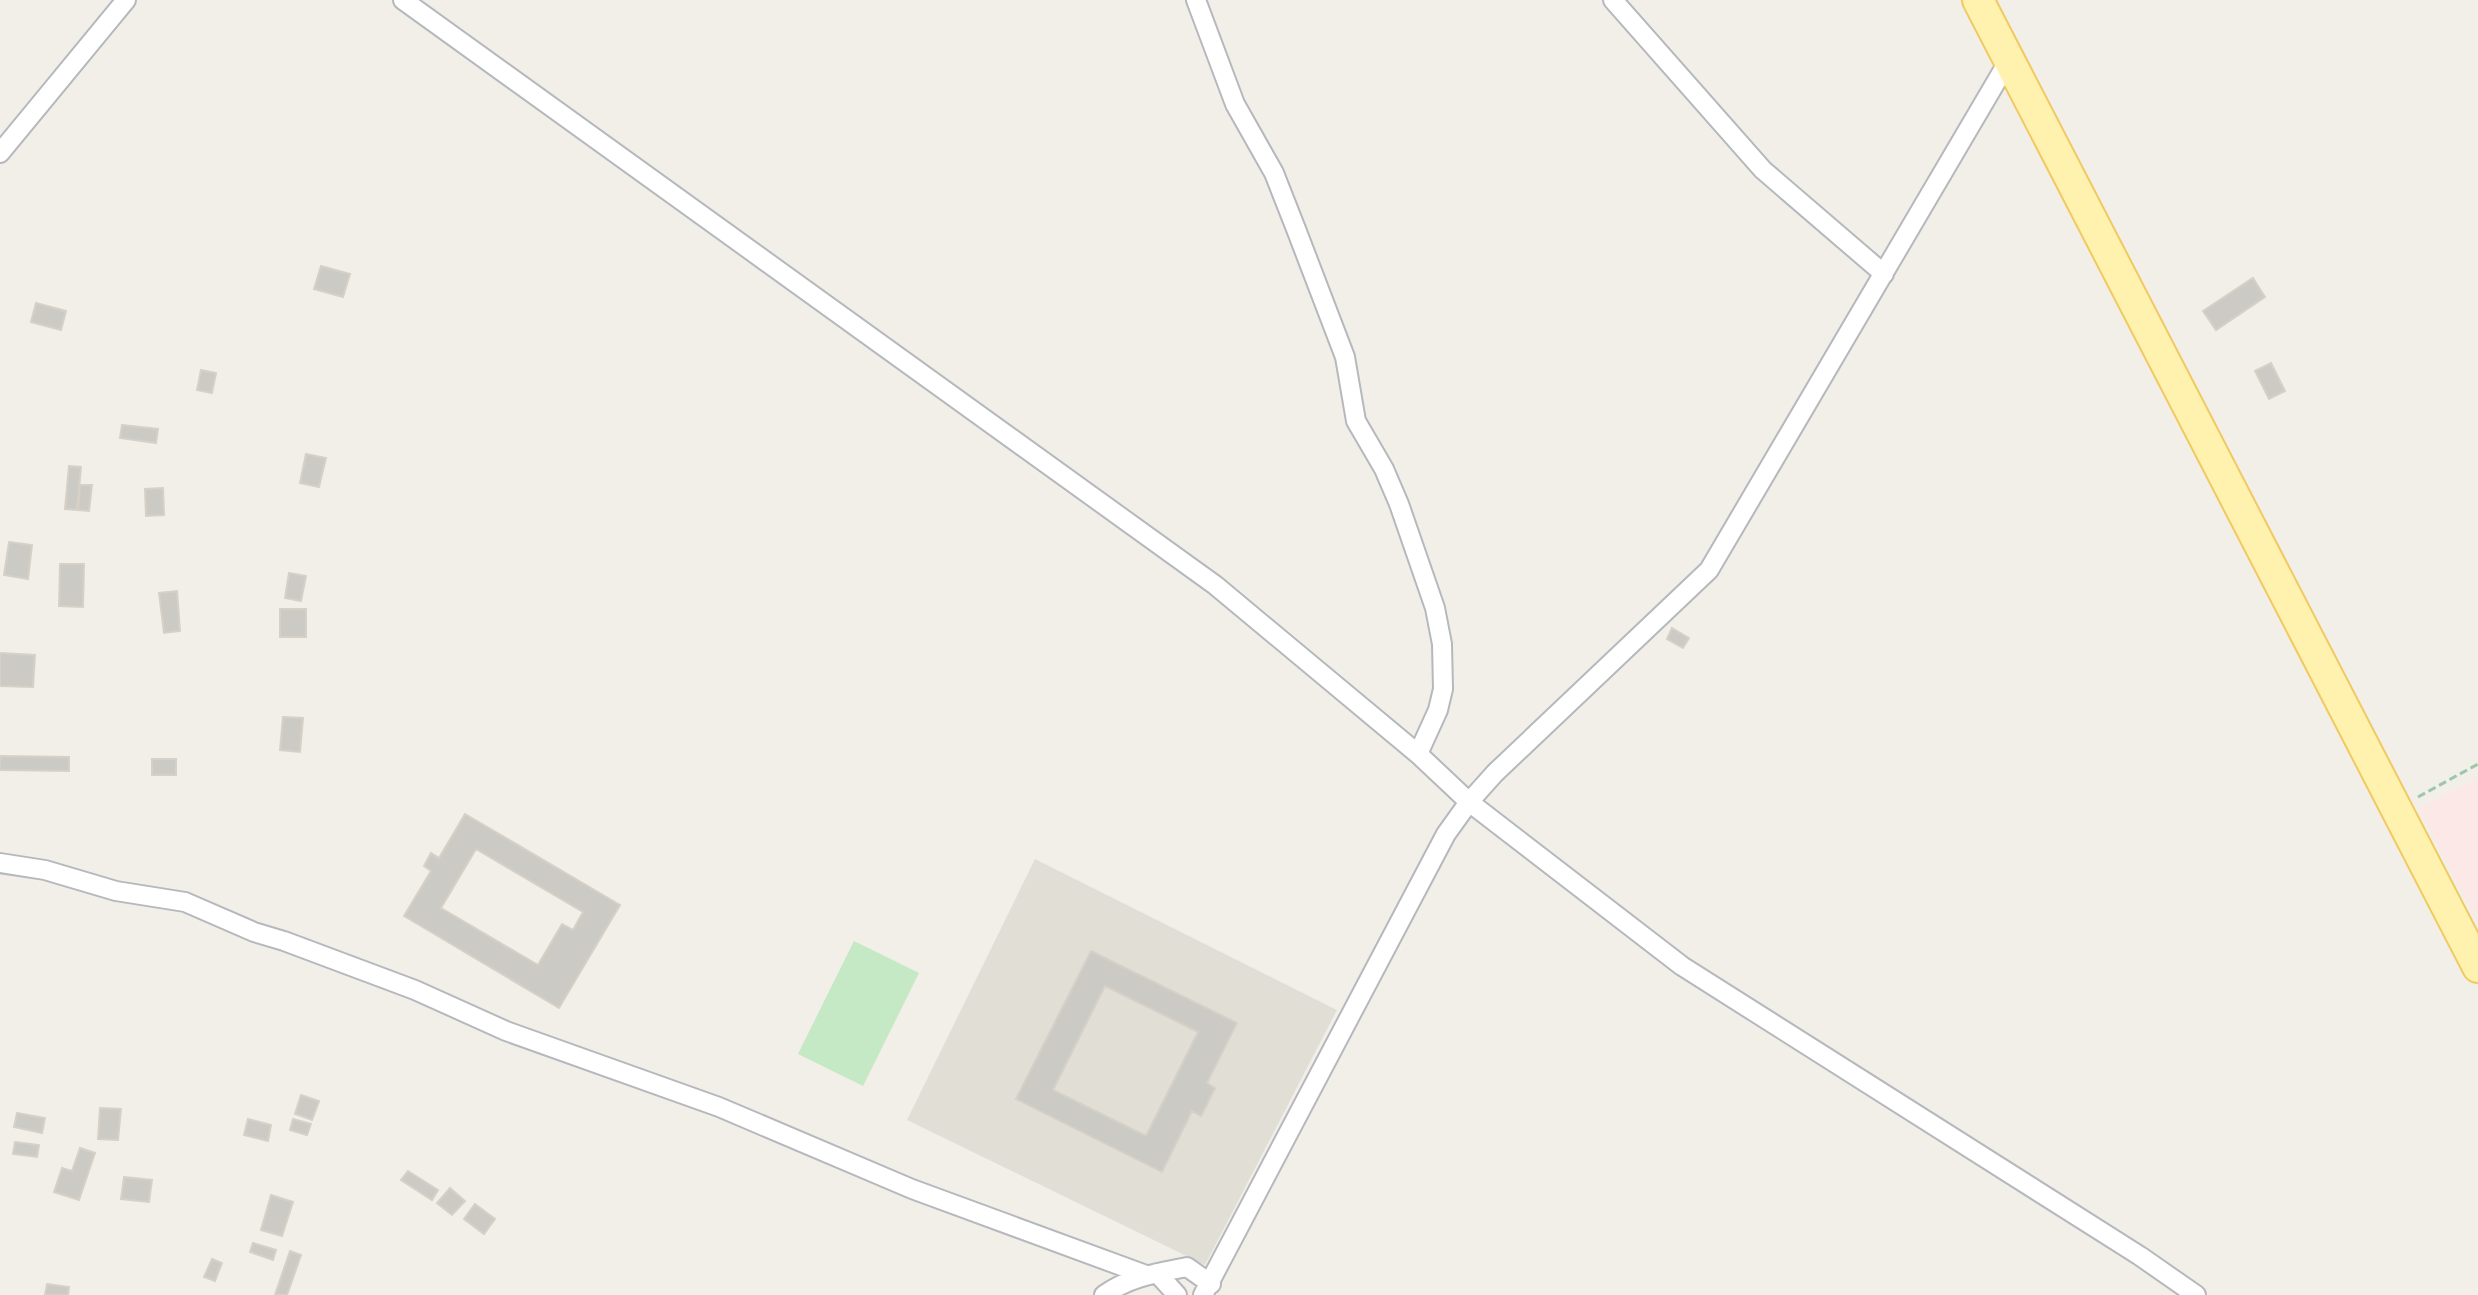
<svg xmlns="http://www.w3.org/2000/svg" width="2478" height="1295" font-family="Mulish,sans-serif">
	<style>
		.education { fill: #e1ded6 }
		.medical { fill: #fce8e6 }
		.green { fill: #c5e8c5 }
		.building { fill: #cccac5; stroke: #d6d1c6; stroke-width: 2; fill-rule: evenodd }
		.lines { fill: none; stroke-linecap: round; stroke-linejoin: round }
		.street-casing { stroke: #b5b8bc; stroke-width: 22 }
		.primary-casing { stroke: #f2c960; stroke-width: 34 }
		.path { stroke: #9cc7a9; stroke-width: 3; stroke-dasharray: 8 4; stroke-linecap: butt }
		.street { stroke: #fff; stroke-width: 18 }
		.primary { stroke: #fff2af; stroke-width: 30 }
	</style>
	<rect width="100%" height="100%" fill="#f1efe8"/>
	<path class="education" d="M1035,859L1337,1010L1205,1265L907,1120Z"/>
	<path class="medical" d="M2478,778V923L2419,808Z"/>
	<path class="green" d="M854,941L919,973L863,1086L798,1054Z"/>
	<path class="building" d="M321,266L350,274L343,297L314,289Z
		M2253,278L2265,297L2216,330L2203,311Z
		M36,303L66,311L61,330L31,322Z
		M2271,363L2285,391L2269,399L2255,371Z
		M201,370L216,373L212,393L197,390Z
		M122,425L158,429L156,443L120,438Z
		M306,454L326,458L319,487L300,483Z
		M69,466L81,467L77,510L65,509Z
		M80,485H92L89,511L78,510Z
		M163,488L164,515L146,516L145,489Z
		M9,542L32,545L28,579L4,575Z
		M60,564H84L83,607L59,606Z
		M289,573L306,576L301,601L285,598Z
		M177,591L180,631L164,633L159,593Z
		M280,609H306V637H280Z
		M1672,628L1689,638L1683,648L1667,639Z
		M0,653L35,655L33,687L0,686Z
		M283,717L303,718L300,752L280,750Z
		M0,756L69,757V771L0,770Z
		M152,759H176V775H152Z
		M465,814L620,905L559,1008L404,916L431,871L424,866L431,853L439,858ZM476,849L583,912L573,930L562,924L538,965L441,908Z
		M1091,951L1237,1023L1207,1083L1215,1088L1201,1116L1192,1111L1162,1172L1016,1099ZM1105,986L1198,1032L1146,1136L1053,1090Z
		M301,1095L319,1101L312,1120L295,1114Z
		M100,1108L121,1109L118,1140L98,1139Z
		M17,1113L45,1118L42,1133L14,1127Z
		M248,1119L271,1125L268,1141L244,1135Z
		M293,1119L311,1124L307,1135L290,1130Z
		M15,1142L39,1145L37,1157L13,1154Z
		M80,1148L95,1153L79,1200L54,1192L62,1168L72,1171Z
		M408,1171L438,1190L432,1200L401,1180Z
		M124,1177L152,1180L149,1202L121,1199Z
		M450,1188L465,1201L452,1215L437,1203Z
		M271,1195L293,1202L282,1236L261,1230Z
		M475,1204L495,1219L484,1234L464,1219Z
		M253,1243L276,1250L273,1260L250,1252Z
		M290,1251L301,1255L287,1295H275Z
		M212,1259L222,1263L215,1281L204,1277Z
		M47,1284L69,1287L68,1295H45Z"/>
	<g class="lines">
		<defs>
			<path id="street" d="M403,0L1215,585L1418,754L1469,802L1682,966L2140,1256L2196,1295
				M1196,0L1235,104L1274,173L1296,229L1345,357L1356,421L1384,469L1399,504L1435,608L1442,644L1443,689L1438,710L1418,754
				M1613,0L1763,170L1884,274
				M0,153L126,0
				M0,863L45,870L116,891L185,902L254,932L284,941L415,990L506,1031L719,1107L912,1189L1146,1275
				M1157,1273L1177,1295
				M1104,1295C1129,1277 1157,1273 1187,1267L1211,1284
				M1203,1295L1446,834L1469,802L1495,773L1709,570L2009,60"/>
			<path id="primary" d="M1978,0L2478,967"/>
		</defs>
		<use href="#street" class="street-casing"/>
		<use href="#primary" class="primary-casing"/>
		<path class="path" d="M2418,797L2478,764"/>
		<use href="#street" class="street"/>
		<use href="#primary" class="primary"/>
	</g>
</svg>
